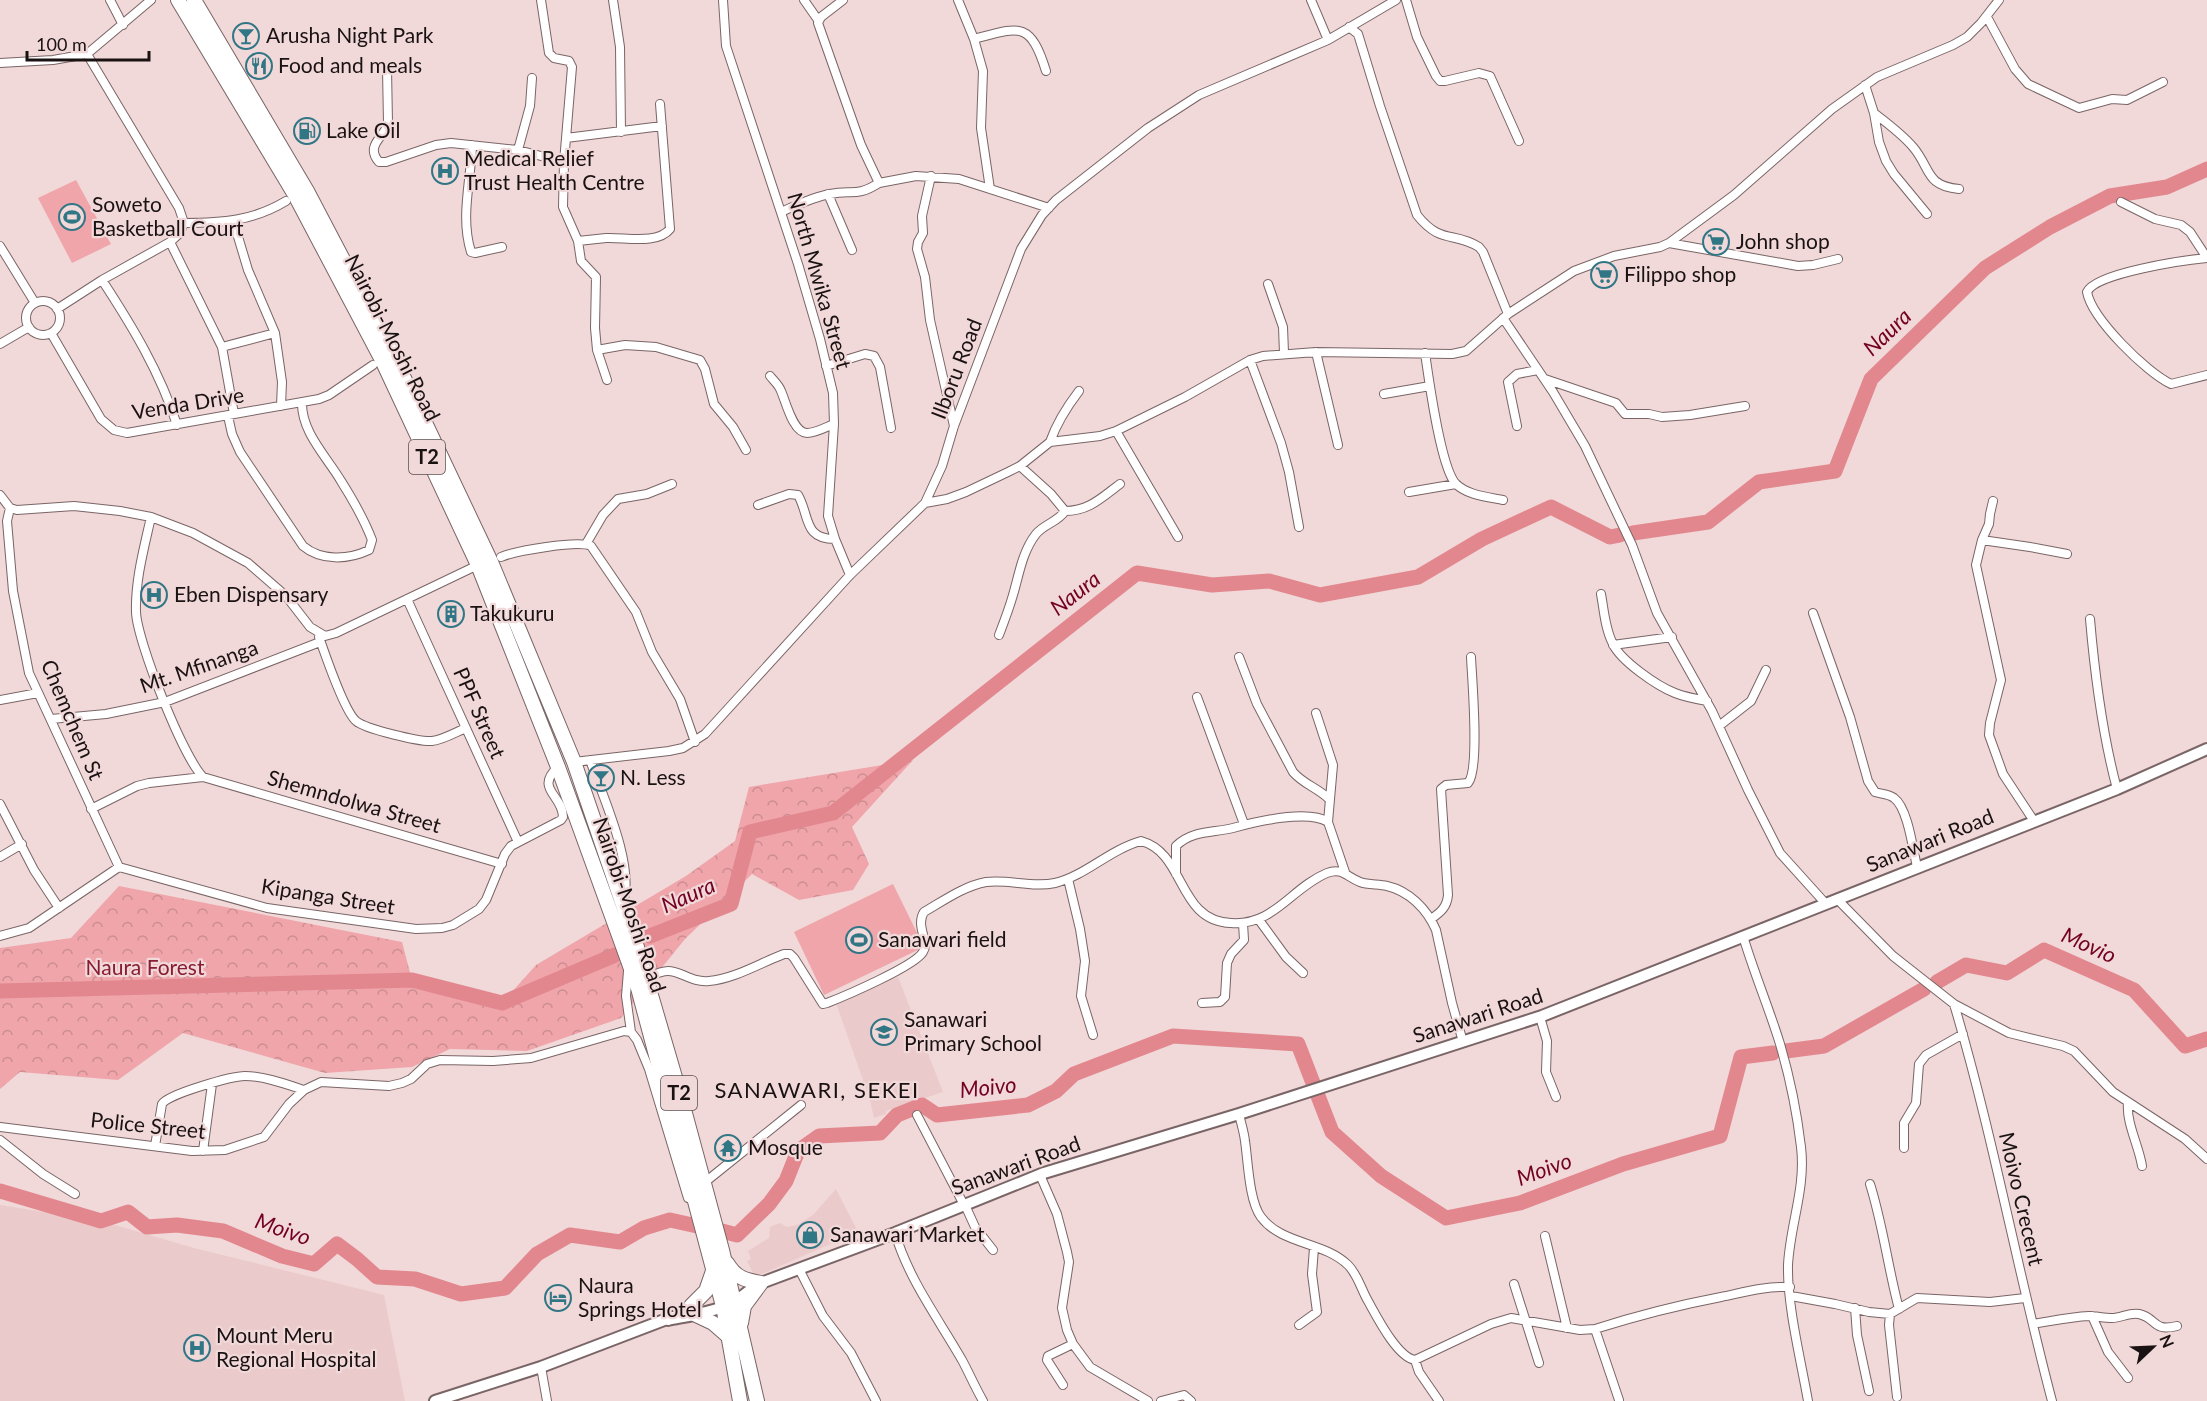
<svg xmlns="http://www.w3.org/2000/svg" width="2207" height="1401" font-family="Lato,sans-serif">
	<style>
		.built { fill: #ebcacb }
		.grass { fill: #efa5aa }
		.forest { fill: url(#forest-crowns) }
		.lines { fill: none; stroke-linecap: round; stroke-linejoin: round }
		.river { stroke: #e2878e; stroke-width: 15 }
		.street-casing { stroke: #7a6566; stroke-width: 10 }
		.secondary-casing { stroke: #7a6566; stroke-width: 14 }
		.highway-casing { stroke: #7a6566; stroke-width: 16 }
		.street { stroke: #fff; stroke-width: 8 }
		.secondary { stroke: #fff; stroke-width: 10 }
		.highway { stroke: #fff; stroke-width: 14 }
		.labels { text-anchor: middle; stroke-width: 4.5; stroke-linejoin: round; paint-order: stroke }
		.shield { fill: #f1d8d9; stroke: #5a4d4e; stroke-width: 1.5 }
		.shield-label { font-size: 20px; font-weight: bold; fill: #1a1212 }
		.poi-label { font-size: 21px; fill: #1a1212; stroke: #f1d8d9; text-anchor: start }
		.street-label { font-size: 21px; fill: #1a1212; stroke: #f1d8d9 }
		.park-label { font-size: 21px; fill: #881c32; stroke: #f1d8d9 }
		.water-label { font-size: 22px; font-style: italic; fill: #730022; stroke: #f1d8d9 }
		.neighbourhood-label { font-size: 22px; letter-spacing: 1.5px; fill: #1a1212; stroke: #f1d8d9 }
	</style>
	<defs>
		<pattern id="forest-crowns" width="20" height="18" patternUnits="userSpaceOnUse" patternTransform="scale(1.5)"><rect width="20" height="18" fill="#efa5aa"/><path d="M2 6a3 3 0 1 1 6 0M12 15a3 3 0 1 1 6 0" fill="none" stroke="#cc8d91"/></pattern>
	</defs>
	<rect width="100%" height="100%" fill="#f1d8d9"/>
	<path class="built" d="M898,977L943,1092L886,1111V1114L874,1118L870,1100L836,1003Z
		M836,1189L858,1232L755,1277L747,1261L751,1259L748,1251L769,1238L770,1227L780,1223L787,1227L797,1225L813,1215Z
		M0,1205L101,1221L194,1248L384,1295L405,1401H0Z"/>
	<path class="grass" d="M76,180L111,244L72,263L38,198Z
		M893,884L924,947L824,995L794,932Z"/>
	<path class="forest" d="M913,760L852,827L869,864L853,890L799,900L752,874L685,939L621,1018L527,1051L450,1049L412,1067L325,1073L183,1033L118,1080L20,1072L0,1089V948L71,938L119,886L402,942L412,980L502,1003L536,965L686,876L735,841L749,787Z"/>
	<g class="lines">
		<path class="river" d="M1633,533L1708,522L1759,482L1835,471L1871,379L1985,268L2050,227L2110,196L2167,187L2207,169
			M650,936L731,904L750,832L833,813L1137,573L1212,585L1269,581L1320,595L1418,577L1482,539L1551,507L1610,537L1620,535
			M1937,982L1966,965L2007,973L2044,950L2134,990L2185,1046L2207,1039
			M0,991L412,980L502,1003L615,955
			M1786,1051L1824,1046L1924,989
			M1318,1096L1332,1132L1381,1176L1446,1218L1520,1203L1623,1164L1720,1136L1741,1057L1773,1053
			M0,1191L101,1221L128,1212L147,1227L177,1225L223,1231L282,1256L314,1264L337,1244L357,1259L377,1277L415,1279L461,1294L505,1288L537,1254L570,1235L620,1242L644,1228L670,1220L697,1226
			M722,1231L737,1235L769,1204L786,1181L798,1151L819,1136L880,1133L897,1115L922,1105L937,1115L1028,1105L1056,1091L1074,1074L1173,1036L1298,1044L1313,1083"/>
		<defs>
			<path id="street" d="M110,0L123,25
				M541,0L549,53L554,58L569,61L572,67L564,162L563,207L578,241L581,261L596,277L595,328L597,350L625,345L656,347L700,360L705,369L714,404L733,427L746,450
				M613,0L620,47L621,132
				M723,0L726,46L798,264L820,339L833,393L834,424L828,516L835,539L850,575
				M804,0L818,20
				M843,0L821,17L818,23L861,145L879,183L916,176L959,179L1049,208
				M958,0L974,39L983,71L981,128L990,189
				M1311,0L1328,40
				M1406,0L1417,37L1436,76L1440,81H1445L1479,73L1490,76L1519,141
				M1987,17L2015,69L2028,84L2079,108L2112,99L2127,100L2163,82
				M1349,27L1358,34L1380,106L1417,215C1441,245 1453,231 1479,247L1483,252L1508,314
				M974,39C1019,27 1030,20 1046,71
				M0,63L53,60L87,54L151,0
				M387,69L388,123C386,136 364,145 379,162H386L436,145L451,143L518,150L564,162
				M1865,85L1874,113L1879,142L1886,161L1894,174L1927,214
				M1874,113C1887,123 1902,134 1913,147C1931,168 1925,186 1959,189
				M566,138L662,126
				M472,145C471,181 460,217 471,252L475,253L502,247
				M518,150L530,106L532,78
				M931,176L922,216L923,233L918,242L917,249L925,277L930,320L954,426
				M828,194L852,250
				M2121,202L2155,219L2181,225L2190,232L2207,258
				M781,212C797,205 813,197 830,194C853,189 855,198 879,183
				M233,220L248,270L275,333L282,382L281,406
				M184,223C222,223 253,221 286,201
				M578,241C587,240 597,239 606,238C625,237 657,245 670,229L660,104
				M170,242L222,347L234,414
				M1669,243L1798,266L1813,265L1838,259
				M0,246L35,303
				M2207,258C2185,260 2095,273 2087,292C2092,319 2146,372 2171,384L2207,375
				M102,280C132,326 160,372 177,425
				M1268,284L1283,327L1284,353
				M26 318a17 17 0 1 1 34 0a17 17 0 1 1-34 0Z
				M57,309L102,280L170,242L180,233L184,223L179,208L87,54
				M1503,318L1553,392L1585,446L1632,545L1657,613L1712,711L1748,790L1780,853L1826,904
				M51,333L101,419L114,430L127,433L319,399L329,395L373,365
				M0,344L29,327
				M222,347L275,333
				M597,350L607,380
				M1316,352L1338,445
				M1425,353C1429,380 1440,464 1455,483C1466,495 1488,497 1503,500
				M1250,360L1281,443L1289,472L1299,527
				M826,366L865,354L874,356L880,367L891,428
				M770,376C774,381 779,385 781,391C786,402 793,433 807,433C816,433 826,427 834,424
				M1545,379L1616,403L1625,414H1649L1662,417L1690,415L1745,406
				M1384,394L1430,386
				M228,416L232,434L240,452L303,546C321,561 348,560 369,550L372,540C364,519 353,500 341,481C327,457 301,432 302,402
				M1517,426L1508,382L1517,374L1538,370
				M1116,431L1178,537
				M1050,442C1057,422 1066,408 1079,391
				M1409,492L1456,484
				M0,495L10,508L17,510L74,506L120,511L151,517L193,533L248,563L286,596L310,627L325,636L336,633L478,565
				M1993,501L1990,514L1989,524L1982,540L1976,565L2001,680L1990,723L1989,735L2003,774L2034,821
				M925,503L947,499L966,492L1008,472L1020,466L1050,442L1100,436L1116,431L1185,397L1250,360L1263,356L1316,352L1452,354L1466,351L1508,314L1574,271L1614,256L1660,247L1669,243L1734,195L1832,109L1877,77L1953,45L1967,37L1981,23L1999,0
				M758,505L789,494L798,495C810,516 803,539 835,539
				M10,508L7,521L13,591L29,673L119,867
				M1065,511C1089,511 1101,498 1120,484
				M151,517C144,548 135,581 136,612C137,641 183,757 203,777L502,864
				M1982,540L2030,547L2067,554
				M586,544L603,515L618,499L647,494L672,484
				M501,557C515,551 578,540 591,546L636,612L652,652L680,699L695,742
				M1601,594C1604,610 1605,629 1613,644C1621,661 1657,686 1675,693C1685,697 1696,699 1707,701
				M407,599L518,842
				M1813,613L1850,717L1868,781L1875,792C1881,794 1889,794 1894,798C1908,808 1913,850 1917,867
				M2090,619C2095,677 2102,733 2117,789
				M999,635C1004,622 1009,609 1013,595C1019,575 1022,552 1036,534C1044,524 1058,522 1065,511L1051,494L1020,466
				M319,637C325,654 344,711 356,721C365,729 420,742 432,741C443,740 456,732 466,728
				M1613,645L1672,637
				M1239,657L1257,704L1293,772C1303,784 1318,788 1329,799
				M1197,697L1244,824
				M0,700L38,693
				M1316,713L1333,765L1328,822
				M51,719L106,714L165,702L320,642
				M1719,726L1751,701L1766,670
				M590,760C603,797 635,866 623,902
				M574,762L669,751L683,748L705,734L850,575L925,503L942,466L954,426L1021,249L1042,215L1056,200L1148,128L1199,95L1328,40L1396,0
				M0,804L34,870L59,908
				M91,809L137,786L149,783L203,777
				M0,857L22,844
				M1176,874V846C1192,830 1213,833 1233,828C1255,822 1308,809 1328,822L1345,872
				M1068,879L1080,929L1085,961L1081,996L1093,1035
				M1837,899L1893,956L1954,1004L2009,1033L2063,1046L2074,1051L2113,1092L2185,1139L2207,1159
				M1431,919C1441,912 1447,907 1448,895L1441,789L1446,785L1468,783C1480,770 1472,679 1471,657
				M1259,920L1286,957L1303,973
				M0,936L29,928L119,867L267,908L416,929L442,928L453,925L479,909L486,900L505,854L511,846L561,820L563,817C563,795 534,789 558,767
				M1743,936C1754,973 1769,1008 1780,1044C1790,1078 1797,1113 1801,1147C1806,1188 1790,1225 1788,1265C1787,1305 1801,1361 1808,1401
				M628,971L626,996L631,1032
				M646,978C653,975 661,971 668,971C681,971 692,983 709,981C734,979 760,963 784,954H790L794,958L823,1004L827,1003C845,996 915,966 923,952C930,942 915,926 924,912C943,901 964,886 986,882C1009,879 1032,888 1055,883C1085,876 1109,850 1141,841C1186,853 1177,921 1231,923C1274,926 1291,888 1327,873C1342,867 1347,877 1360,882C1368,885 1378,884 1387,886C1409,891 1427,909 1436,930L1452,1003L1463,1042
				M1202,1003L1220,1002L1225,997L1227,963L1231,954L1244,940L1243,923
				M1954,1004C1993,1135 2017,1269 2052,1401
				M1540,1017L1547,1041L1546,1072L1556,1097
				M2128,1103C2126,1123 2139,1146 2142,1166
				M1239,1114C1241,1123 1244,1132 1245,1141C1248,1161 1249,1201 1261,1217C1282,1245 1323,1241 1348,1265C1358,1275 1361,1289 1368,1301C1377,1317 1397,1357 1415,1360L1491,1324L1511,1318L1580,1330L1595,1329C1636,1316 1679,1305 1721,1297C1745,1292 1765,1286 1790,1287
				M917,1115L964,1205
				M0,1127L192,1151L225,1150L264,1137L289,1104L304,1090L321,1082L389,1086L402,1083L411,1079L427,1064L440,1060L493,1061L531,1058L624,1031L631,1032L637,1040L649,1069L688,1198
				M0,1140L43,1174L75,1194
				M155,1146L162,1104C168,1094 232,1076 245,1076C264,1076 286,1084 304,1090
				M1904,1148V1123L1916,1103L1919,1064L1926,1055L1963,1034
				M203,1151L212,1084
				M1040,1175L1057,1214L1067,1252L1069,1262L1062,1308L1067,1330L1073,1344L1090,1367L1148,1401
				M704,1183L801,1105
				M1870,1184C1883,1225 1888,1268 1899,1309
				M965,1205L975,1227L993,1250
				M895,1233C909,1280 938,1318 962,1360C969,1373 975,1387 983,1401
				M1545,1236L1567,1328
				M799,1269L823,1316L851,1353L876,1401
				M1514,1284L1539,1363
				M1791,1296L1835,1304L1869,1312L1890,1314L1917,1298L1990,1302L2025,1298
				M1855,1308L1857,1335L1869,1391
				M1890,1314L1889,1325L1897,1397
				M2092,1316L2108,1352L2128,1378
				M2033,1324C2052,1321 2070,1317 2089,1316C2096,1316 2104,1318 2112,1318C2121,1318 2130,1312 2139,1314C2157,1318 2152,1332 2177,1326
				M1299,1325L1317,1312L1312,1274L1314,1248
				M1595,1329L1619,1400
				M1415,1360L1419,1372L1439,1401
				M541,1367L547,1401
				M1063,1385L1047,1360L1048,1356L1073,1344
				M1161,1401L1184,1395L1191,1401"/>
			<path id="secondary" d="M668,1320C687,1316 716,1312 733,1302C743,1297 751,1288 761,1283L895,1233L1044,1173L1239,1114L1542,1016L2117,789L2207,749
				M435,1401L541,1367L672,1317"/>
			<path id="highway" d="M178,0L295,195L382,360L478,565L558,767L638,988L723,1306L740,1401
				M194,0L307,191L393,355L491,562L574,762L634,937L679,1091L722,1250L757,1401
				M727,1263C736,1278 745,1280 761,1283
				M691,1306L706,1291L713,1271
				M694,1314L713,1323L729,1337
				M741,1323L744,1306L761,1283"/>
		</defs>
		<use href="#street" class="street-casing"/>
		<use href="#secondary" class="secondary-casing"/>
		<use href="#highway" class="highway-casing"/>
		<use href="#street" class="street"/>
		<use href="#secondary" class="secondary"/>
		<use href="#highway" class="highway"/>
	</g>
	<defs>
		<symbol id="bar-ring" viewBox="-11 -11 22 22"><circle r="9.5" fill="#f1d8d9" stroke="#317685" stroke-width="1.5"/><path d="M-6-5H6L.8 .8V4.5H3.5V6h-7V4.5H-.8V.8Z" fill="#317685"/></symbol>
		<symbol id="restaurant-ring" viewBox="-11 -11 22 22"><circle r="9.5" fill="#f1d8d9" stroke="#317685" stroke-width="1.5"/><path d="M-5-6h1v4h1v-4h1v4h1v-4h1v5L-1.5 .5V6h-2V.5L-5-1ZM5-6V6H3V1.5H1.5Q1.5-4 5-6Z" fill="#317685"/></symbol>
		<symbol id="fuel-ring" viewBox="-11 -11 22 22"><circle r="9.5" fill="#f1d8d9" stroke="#317685" stroke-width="1.5"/><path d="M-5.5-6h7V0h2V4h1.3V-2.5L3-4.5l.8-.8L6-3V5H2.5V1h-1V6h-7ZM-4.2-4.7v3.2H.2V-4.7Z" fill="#317685"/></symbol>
		<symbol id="hospital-ring" viewBox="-11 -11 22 22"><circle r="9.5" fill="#f1d8d9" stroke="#317685" stroke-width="1.5"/><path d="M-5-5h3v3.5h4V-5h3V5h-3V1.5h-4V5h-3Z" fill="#317685"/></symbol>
		<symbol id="stadium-ring" viewBox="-11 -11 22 22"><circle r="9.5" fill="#f1d8d9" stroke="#317685" stroke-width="1.5"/><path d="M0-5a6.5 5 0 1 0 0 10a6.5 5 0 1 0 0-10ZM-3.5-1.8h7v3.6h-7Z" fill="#317685"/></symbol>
		<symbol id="supermarket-ring" viewBox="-11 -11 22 22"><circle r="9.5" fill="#f1d8d9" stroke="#317685" stroke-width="1.5"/><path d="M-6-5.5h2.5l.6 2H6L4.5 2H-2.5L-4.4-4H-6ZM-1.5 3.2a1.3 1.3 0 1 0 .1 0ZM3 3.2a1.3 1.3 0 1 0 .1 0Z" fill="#317685"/></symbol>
		<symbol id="building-ring" viewBox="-11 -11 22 22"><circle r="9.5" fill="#f1d8d9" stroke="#317685" stroke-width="1.5"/><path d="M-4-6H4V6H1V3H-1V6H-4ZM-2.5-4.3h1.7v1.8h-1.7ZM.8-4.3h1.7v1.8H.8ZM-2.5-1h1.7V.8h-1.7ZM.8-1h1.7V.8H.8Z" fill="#317685"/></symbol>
		<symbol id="school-ring" viewBox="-11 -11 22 22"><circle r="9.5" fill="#f1d8d9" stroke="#317685" stroke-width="1.5"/><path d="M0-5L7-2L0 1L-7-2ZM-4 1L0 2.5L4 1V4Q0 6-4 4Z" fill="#317685"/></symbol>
		<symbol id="temple-ring" viewBox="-11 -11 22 22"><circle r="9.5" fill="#f1d8d9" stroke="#317685" stroke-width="1.5"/><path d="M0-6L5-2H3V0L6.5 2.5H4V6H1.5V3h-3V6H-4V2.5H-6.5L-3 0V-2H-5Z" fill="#317685"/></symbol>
		<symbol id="shop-ring" viewBox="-11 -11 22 22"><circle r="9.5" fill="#f1d8d9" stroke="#317685" stroke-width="1.5"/><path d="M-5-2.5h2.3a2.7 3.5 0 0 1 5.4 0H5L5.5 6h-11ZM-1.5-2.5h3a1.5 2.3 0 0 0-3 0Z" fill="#317685"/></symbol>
		<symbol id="hotel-ring" viewBox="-11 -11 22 22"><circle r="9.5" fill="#f1d8d9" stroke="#317685" stroke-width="1.5"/><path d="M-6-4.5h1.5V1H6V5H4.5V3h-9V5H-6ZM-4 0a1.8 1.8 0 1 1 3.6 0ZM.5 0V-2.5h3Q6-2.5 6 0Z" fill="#317685"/></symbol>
	</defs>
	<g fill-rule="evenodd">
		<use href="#bar-ring" x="231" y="21" width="30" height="30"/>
		<use href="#restaurant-ring" x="244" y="51" width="30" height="30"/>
		<use href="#fuel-ring" x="292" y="116" width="30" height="30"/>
		<use href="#hospital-ring" x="430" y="156" width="30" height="30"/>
		<use href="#stadium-ring" x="57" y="202" width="30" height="30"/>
		<use href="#supermarket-ring" x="1701" y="227" width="30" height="30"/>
		<use href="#supermarket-ring" x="1589" y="260" width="30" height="30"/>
		<use href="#hospital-ring" x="139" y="580" width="30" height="30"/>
		<use href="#building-ring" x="436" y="599" width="30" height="30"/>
		<use href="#bar-ring" x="586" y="763" width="30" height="30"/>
		<use href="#stadium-ring" x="844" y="925" width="30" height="30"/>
		<use href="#school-ring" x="869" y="1017" width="30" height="30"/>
		<use href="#temple-ring" x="713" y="1133" width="30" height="30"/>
		<use href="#shop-ring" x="795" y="1220" width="30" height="30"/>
		<use href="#hotel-ring" x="543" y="1283" width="30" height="30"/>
		<use href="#hospital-ring" x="182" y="1333" width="30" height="30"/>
	</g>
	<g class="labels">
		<g class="shield">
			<rect x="409" y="440" width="36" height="34" rx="4.5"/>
			<rect x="661" y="1076" width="36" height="34" rx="4.5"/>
		</g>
		<g class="shield-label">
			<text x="427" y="464">T2</text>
			<text x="679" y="1100">T2</text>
		</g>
		<g class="poi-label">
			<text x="266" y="43">Arusha Night Park</text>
			<text x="278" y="73">Food and meals</text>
			<text x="326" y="138">Lake Oil</text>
			<text x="464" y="166">Medical Relief<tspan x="464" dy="24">Trust Health Centre</tspan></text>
			<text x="92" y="212">Soweto<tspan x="92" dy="24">Basketball Court</tspan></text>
			<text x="1736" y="249">John shop</text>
			<text x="1624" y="282">Filippo shop</text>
			<text x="174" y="602">Eben Dispensary</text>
			<text x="470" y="621">Takukuru</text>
			<text x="620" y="785">N. Less</text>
			<text x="878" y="947">Sanawari field</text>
			<text x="904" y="1027">Sanawari<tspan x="904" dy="24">Primary School</tspan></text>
			<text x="748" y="1155">Mosque</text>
			<text x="830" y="1242">Sanawari Market</text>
			<text x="578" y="1293">Naura<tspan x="578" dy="24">Springs Hotel</tspan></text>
			<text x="216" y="1343">Mount Meru<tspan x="216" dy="24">Regional Hospital</tspan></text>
		</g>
		<g class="street-label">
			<text transform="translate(819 281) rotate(74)" y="7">North Mwika Street</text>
			<text transform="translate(392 338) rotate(63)" y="7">Nairobi-Moshi Road</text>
			<text transform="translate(957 369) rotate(-69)" y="7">Ilboru Road</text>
			<text transform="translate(188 404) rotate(-9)" y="7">Venda Drive</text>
			<text transform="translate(199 667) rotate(-19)" y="7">Mt. Mfinanga</text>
			<text transform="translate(479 713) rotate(66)" y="7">PPF Street</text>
			<text transform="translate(72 720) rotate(67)" y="7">Chemchem St</text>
			<text transform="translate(354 802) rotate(16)" y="7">Shemndolwa Street</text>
			<text transform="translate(1930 841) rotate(-22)" y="7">Sanawari Road</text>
			<text transform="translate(328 897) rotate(9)" y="7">Kipanga Street</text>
			<text transform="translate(629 905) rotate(71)" y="7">Nairobi-Moshi Road</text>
			<text transform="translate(1478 1016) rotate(-18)" y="7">Sanawari Road</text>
			<text transform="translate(148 1126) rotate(6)" y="7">Police Street</text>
			<text transform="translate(1016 1166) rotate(-20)" y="7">Sanawari Road</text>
			<text transform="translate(2021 1199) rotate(77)" y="7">Moivo Crecent</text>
		</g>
		<g class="park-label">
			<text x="145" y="975">Naura Forest</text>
		</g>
		<g class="water-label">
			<text transform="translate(1887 332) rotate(-44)" y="8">Naura</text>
			<text transform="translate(1075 593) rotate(-38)" y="8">Naura</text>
			<text transform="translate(688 895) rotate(-24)" y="8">Naura</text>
			<text transform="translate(2089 945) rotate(24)" y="8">Movio</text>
			<text transform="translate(988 1087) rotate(-6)" y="8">Moivo</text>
			<text transform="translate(1544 1169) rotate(-20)" y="8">Moivo</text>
			<text transform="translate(283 1229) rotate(19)" y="8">Moivo</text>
		</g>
		<g class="neighbourhood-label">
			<text x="817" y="1098">SANAWARI, SEKEI</text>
		</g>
	</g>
	<g transform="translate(2153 1347) rotate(67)" stroke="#f1d8d9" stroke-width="4.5" paint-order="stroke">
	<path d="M0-4.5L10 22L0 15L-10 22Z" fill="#1a1212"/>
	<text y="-9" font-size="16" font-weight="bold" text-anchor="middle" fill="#1a1212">N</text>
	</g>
	<path d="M27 51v9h122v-9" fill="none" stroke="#1a1212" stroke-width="3"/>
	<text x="36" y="51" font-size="18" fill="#1a1212" stroke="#f1d8d9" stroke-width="4.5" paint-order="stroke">100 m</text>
</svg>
